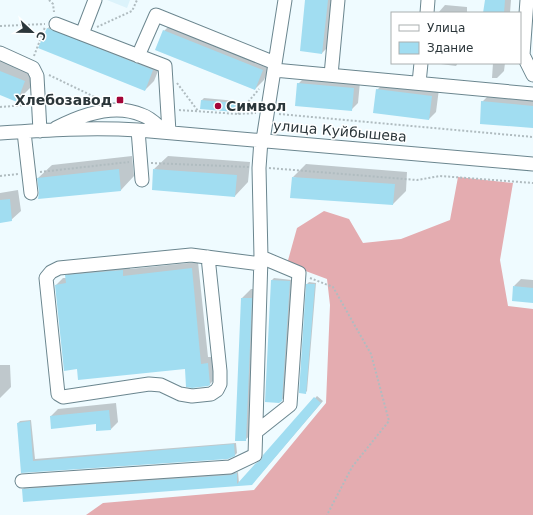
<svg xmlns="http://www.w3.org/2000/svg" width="533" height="515" font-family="'DejaVu Sans',sans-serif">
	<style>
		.built { fill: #dcf3fb }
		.forest { fill: #e4acb0 }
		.shadow { fill: #0003 }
		.building { fill: #a1ddf1 }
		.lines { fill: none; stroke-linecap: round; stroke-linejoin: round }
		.minor-casing { stroke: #6b868f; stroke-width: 15 }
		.path { stroke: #b0bcc0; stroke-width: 2; stroke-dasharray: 2 2; stroke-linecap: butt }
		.minor { stroke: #fff; stroke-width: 13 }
		.poi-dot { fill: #a30538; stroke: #fff; stroke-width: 1.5 }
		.labels { text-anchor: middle; stroke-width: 3; stroke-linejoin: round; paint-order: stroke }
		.poi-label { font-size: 14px; font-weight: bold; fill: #2b363a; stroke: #fff; text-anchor: end }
		.street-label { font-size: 14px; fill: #2b363a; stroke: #fff }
	</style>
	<rect width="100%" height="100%" fill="#effbff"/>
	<path class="built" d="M107,0H130L127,8Z"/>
	<path class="forest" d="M458,177L513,183L500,260L508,306L533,309V515H86L103,503L254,490L326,403L330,305L327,279L287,264L297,228L324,211L349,219L363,243L401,239L450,220Z"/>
	<path class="shadow" d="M306,0H334L329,46L322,53Z
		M486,0H511L510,13H484Z
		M445,5L467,7V13H438Z
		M57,19L162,61L154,81L145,90L47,29Z
		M173,22L272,61L264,80L255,89L164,31Z
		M0,53L38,68L30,88L17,101L0,94Z
		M433,63H458L456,66Z
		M493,63H505L504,71L497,78H492Z
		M305,77L360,82L358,103L351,110L298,84Z
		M384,83L439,89L436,112L429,119L377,90Z
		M487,97L533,101V127L482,102Z
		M204,98L237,101L236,109L234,111L201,108L202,100Z
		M132,156L134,176L121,190L38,178L52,165Z
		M168,156L250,162L248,182L235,196L154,169Z
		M306,164L407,172L406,191L393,204L293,177Z
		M18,190L21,211L11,220L0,222V193Z
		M198,262L208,357H215L217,377L210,384L186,368H78L56,285L63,278H66V276L73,269L129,263L130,269Z
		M274,278L292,280L284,398L279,402L272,280Z
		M521,279L533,280V302L514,286Z
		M309,282L316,283L307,391L305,393L307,284Z
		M251,289H260L255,431L245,440L242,298Z
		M0,365H10L11,387L0,398Z
		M317,396L323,401L252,484L23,489L25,487L233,473L238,472L239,483L263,459L264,455Z
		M116,403L118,422L111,429L97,423L51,416L58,409Z
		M31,420L35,459L236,443L237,453L235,455L22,472L18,423L20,421Z"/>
	<path class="building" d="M305,0H328L322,54L300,51Z
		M485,0H505L504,13H483Z
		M47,28L153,70L145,91L38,48Z
		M163,30L263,70L255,90L155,50Z
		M0,71L25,81L17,102L0,95Z
		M297,83L354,88L352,111L295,106Z
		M376,89L432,96L429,120L373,113Z
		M201,100L236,103L235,112L200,109Z
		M481,101L533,106V128L480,124Z
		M119,169L121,191L38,199L39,192L37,178Z
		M153,169L237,175L235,197L152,190Z
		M292,177L395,184L393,205L290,198Z
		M10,199L12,221L0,223V200Z
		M192,268L201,364L208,363L210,385L208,386L192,388L186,387L185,369L78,380L77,369L64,371L55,285L66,283L65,275L123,270V276Z
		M271,280L290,281L282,401L279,403L265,402Z
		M306,284H315L306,394L299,393Z
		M513,286L533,288V303L512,301Z
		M241,298H252L246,441H235Z
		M314,397L321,403L252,485L23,502L22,489L231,475L237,473V484L255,464L261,460L263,455Z
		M109,410L111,430L96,431V424L51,429L50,416Z
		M30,421L33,461L234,444L235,456L228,459L21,473L17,423Z"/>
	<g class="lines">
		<defs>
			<path id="minor" d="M527,0L523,55L533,75
				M427,13L428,0
				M56,24L165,66L169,132
				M82,34L95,0
				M0,53L33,68L37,76L40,131
				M138,56L156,15L275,63
				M274,70L533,94
				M331,75L338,0
				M419,83L421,63
				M56,128C81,115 115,103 142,115C151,118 157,125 164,131
				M138,130L142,180
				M24,132L31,193
				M0,133C46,130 92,127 138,130L533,164
				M263,140L285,0
				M208,257L220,371V384L217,390L211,394L192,396L180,394L161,385L149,384L63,397L58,394L46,278L51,272L59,268L191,255L261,264
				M256,432L290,405L299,273L261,257
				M22,481L230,467L255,455L261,257L259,168L261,140"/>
		</defs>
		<use href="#minor" class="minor-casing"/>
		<path class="path" d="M49,0L53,4L54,12
			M0,26L45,24
			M97,27L132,11L137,0
			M34,56L45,27
			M49,75L101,100
			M177,83L198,111
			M49,104H81
			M0,107L27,105
			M179,110L238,114L256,113
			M238,114L259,89
			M279,114L533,137
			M151,163L249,167
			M269,168L417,180L440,176L533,183
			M40,172L129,162
			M0,176L18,174
			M310,278L333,287L371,354L389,421L352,467L327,515"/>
		<use href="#minor" class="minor"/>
	</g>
	<g class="poi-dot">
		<rect x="116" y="96" width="8" height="8" rx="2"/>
		<circle cx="218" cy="106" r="4"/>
	</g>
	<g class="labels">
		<g class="poi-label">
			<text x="112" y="105">Хлебозавод</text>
			<text x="226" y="111" text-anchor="start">Символ</text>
		</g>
		<g class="street-label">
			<text transform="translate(340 131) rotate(5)" y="5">улица Куйбышева</text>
		</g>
	</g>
	<rect x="391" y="12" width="130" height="52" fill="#ffffff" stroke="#aaafb0"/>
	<rect x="399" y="25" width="20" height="6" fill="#ffffff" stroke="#aaafb0"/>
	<text x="427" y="32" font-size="12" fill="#2b363a">Улица</text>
	<rect x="399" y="42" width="20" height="12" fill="#a1ddf1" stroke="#aaafb0"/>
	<text x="427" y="52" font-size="12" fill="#2b363a">Здание</text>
	<g transform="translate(32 32) rotate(112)" stroke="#ffffff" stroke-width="3" paint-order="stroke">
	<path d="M0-3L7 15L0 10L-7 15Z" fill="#2b363a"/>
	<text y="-6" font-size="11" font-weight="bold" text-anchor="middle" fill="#2b363a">С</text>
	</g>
</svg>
